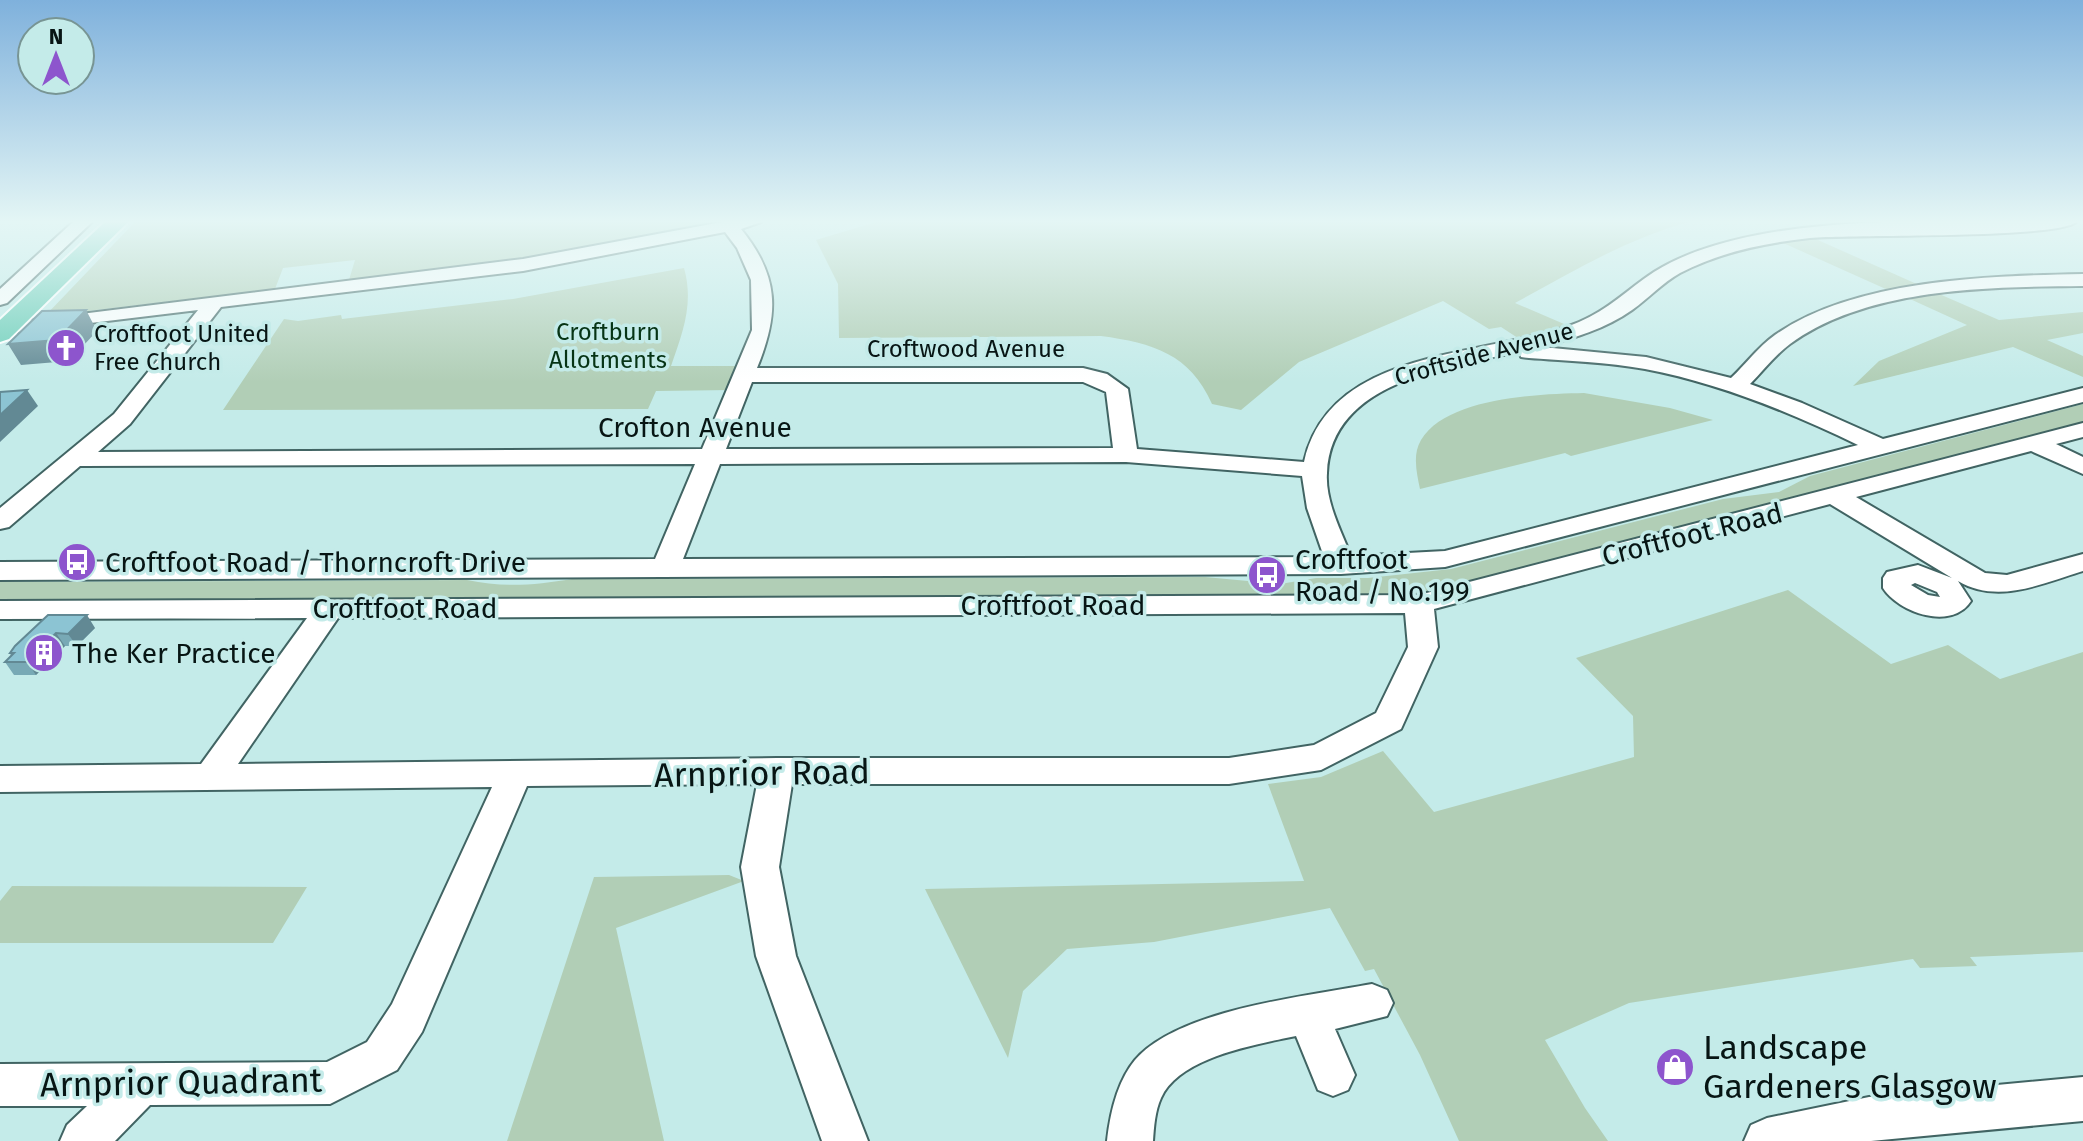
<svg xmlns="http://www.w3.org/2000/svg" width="2083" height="1141" font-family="'Fira Sans',sans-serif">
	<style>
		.green { fill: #b1ceb6 }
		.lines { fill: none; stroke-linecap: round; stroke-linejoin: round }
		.minor-casing { stroke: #416463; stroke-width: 4 }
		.major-casing { stroke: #fff; stroke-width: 4 }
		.minor { fill: #fff; fill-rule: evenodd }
		.major { fill: #6dceb9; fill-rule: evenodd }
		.wall { fill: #78a9b5 }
		.shaded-wall { fill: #628994 }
		.building { fill: #8cc4d3; stroke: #628994; stroke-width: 2 }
		.labels { text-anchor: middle; stroke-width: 7; stroke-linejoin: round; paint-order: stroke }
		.far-park-label { font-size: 24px; fill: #063415; stroke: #c4ebe9 }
		.far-poi-label { font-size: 24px; fill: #071514; stroke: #c4ebe9; text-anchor: start }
		.far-street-label { font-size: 24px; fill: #071514; stroke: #c4ebe9 }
		.street-label { font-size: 28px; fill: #071514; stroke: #c4ebe9 }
		.poi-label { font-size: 28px; fill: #071514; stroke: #c4ebe9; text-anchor: start }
		.near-street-label { font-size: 34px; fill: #071514; stroke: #c4ebe9 }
		.near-poi-label { font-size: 34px; fill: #071514; stroke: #c4ebe9; text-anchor: start }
	</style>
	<rect width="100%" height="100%" fill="#c4ebe9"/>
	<path class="green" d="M135,222H732L492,265L349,280L355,260L283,268L275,289L45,316Z
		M876,222H1689C1626,239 1572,272 1515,303L1571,327L1521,340L1501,327L1489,329L1443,301L1299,362L1241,410L1212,404C1190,354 1153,343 1101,336L839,338L838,284L816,240Z
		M1809,236L1919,285L1888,290L1781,242Z
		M684,268C694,303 683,332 671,366H741L731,390L656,391L648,409L223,410L284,319L298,321L341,315L342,319L513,299Z
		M1937,293L1999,320L2083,312V333L2047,340L2083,356V377L2013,347L1853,386L1879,361L1967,325L1910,299Z
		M1584,393L1670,408L1713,420L1571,456L1565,453L1420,489C1417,474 1412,455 1421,440C1447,397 1540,394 1584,393Z
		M2083,404V425L1417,596L0,603V582L467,580C504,588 536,585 572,579L1205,577L1280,584L1316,578H1368L1451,569L1723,499L1779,492L1810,476Z
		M1788,590L1891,664L1948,645L2000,679L2083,652V952L1970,957L1977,966L1920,968L1913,959L1629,1003L1545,1040L1585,1108L1608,1141H1459L1420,1055L1374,969L1365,971L1330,908L1154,942L1067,949L1023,991L1008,1058L925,889L1304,881L1268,784L1321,777L1383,751L1434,812L1634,757L1633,716L1576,658Z
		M729,875L744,881L616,928L664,1141H507L594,877Z
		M12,886L307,887L273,943H0V901Z"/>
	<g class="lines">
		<defs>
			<path id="minor" d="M73,222H92L7,303L0,305V289Z
				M722,222H761L741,229C780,277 779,314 757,368H1083L1107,374L1128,389L1137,449L1304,462C1330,345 1490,358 1579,322C1608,310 1628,289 1654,272C1687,251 1729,240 1768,233C1868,216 1975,222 2076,222C2057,239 1852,234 1810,238C1765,243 1720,252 1680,273C1662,283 1649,298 1632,310C1605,329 1574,338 1542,347L1646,357L1731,378C1746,364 1758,347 1775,335C1855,279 1988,276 2083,274V286C1990,287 1868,287 1790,344C1775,355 1763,371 1750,384L1802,403L1883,439L2083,388V402L1445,567L1341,574L0,580V562L655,559L695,464L80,466L9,527L0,529V508L114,414L198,310L8,333L1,331L0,324L523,259ZM725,232L737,248L751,280L752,330L702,449L98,452L130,424L221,307L523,271ZM1519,352L1521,357L1529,358C1568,361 1607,362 1645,369C1719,383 1790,412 1858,445L1445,551L1351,556C1341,531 1325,501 1327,473C1331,381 1448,367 1519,352ZM752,382H1083L1106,392L1113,448L726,449ZM1126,462L1302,476L1307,508L1324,557L683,559L720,464Z
				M2083,423V437L2056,444L2083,457V474L2031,451L1856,497L1985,573L2007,575L2083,554V571C2043,583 1998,605 1958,581L1971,601C1952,631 1899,613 1883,588V578L1887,572L1918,565L1952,578L1830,504L1434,609L1438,647L1401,729L1321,770L1229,784H792L779,867L796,956L868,1141H822L756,956L741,867L757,784L527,786L422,1032L397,1070L330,1104L150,1105L115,1141H60L67,1125L87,1106H0V1064L327,1062L367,1042L392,1004L492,787L0,792V766L201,764L307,618L0,619V601L1419,595ZM1915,583L1937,592L1940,597L1928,595L1911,585ZM1405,613L1408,647L1376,713L1314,745L1229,758H777L238,764L338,618Z
				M1372,984L1387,990L1393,1003L1387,1016L1335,1029L1355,1075L1348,1090L1333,1096L1318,1090L1296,1036L1286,1038C1249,1046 1178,1059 1161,1098C1155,1111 1154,1127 1153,1141H1107C1110,1114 1117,1082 1135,1060C1179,1009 1308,996 1372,984Z
				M2083,1077V1121L1871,1141H1744L1751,1125L1767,1118L1869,1097Z"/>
			<path id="major" d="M105,222H128L9,339L0,342V320Z"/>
		</defs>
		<use href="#minor" class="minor-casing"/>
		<use href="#major" class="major-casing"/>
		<use href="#minor" class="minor"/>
		<use href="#major" class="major"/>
	</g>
	<path class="wall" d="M48,615L95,628L77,646H65L36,675H14L5,662L11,656L10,653Z"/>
	<path class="shaded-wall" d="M86,310L97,331L69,361L21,365L8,344Z
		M27,390L38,406L0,442V415Z
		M87,615L95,628L77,646L68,634Z
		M56,633L65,646L36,675L27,662Z"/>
	<path class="building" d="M86,310L57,340L8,344L42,311Z
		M27,390L0,415V392Z
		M48,615H87L68,634L56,633L27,662H5L14,653H10L15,646Z"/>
	<linearGradient id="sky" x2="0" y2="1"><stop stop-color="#7fb1dc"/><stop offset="0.58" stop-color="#e4f6f5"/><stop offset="1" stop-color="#e4f6f5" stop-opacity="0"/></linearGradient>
	<rect width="2083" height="382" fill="url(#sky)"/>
	<defs>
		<symbol id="church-disc" viewBox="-11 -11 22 22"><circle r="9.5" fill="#8d55cd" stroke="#c4ebe9"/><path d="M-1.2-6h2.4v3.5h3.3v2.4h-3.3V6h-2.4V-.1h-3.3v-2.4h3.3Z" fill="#fff"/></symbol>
		<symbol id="bus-disc" viewBox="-11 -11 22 22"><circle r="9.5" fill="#8d55cd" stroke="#c4ebe9"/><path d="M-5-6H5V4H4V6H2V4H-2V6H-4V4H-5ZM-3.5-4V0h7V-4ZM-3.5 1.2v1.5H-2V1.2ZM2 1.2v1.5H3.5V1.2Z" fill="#fff"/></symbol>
		<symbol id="building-disc" viewBox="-11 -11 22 22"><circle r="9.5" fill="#8d55cd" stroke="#c4ebe9"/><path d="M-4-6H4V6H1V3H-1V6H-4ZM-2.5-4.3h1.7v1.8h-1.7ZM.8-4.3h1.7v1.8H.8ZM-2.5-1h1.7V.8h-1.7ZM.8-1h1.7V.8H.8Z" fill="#fff"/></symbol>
		<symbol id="shop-disc" viewBox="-11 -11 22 22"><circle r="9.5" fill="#8d55cd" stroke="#c4ebe9"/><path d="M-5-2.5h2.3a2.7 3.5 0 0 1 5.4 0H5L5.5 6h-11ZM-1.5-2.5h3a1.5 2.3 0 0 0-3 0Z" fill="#fff"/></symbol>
	</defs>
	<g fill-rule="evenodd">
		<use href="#church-disc" x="44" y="326" width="44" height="44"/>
		<use href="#bus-disc" x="55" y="540" width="44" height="44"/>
		<use href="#bus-disc" x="1245" y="553" width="44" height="44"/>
		<use href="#building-disc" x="22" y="631" width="44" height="44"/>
		<use href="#shop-disc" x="1653" y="1045" width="44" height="44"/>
	</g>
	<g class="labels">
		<g class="far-park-label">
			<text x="608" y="340">Croftburn<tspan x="608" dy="28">Allotments</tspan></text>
		</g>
		<g class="far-poi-label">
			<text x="94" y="342">Croftfoot United<tspan x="94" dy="28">Free Church</tspan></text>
		</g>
		<g class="far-street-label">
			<text x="966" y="357">Croftwood Avenue</text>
			<text transform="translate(1484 354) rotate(-15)" y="8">Croftside Avenue</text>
		</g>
		<g class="street-label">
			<text x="695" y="437">Crofton Avenue</text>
			<text transform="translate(1692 534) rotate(-14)" y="10">Croftfoot Road</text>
			<text x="1053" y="615">Croftfoot Road</text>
			<text x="405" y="618">Croftfoot Road</text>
		</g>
		<g class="poi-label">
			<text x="1295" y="569">Croftfoot<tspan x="1295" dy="32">Road / No.199</tspan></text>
			<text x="105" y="572">Croftfoot Road / Thorncroft Drive</text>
			<text x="72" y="663">The Ker Practice</text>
		</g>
		<g class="near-street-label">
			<text transform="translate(762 773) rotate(-1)" y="12">Arnprior Road</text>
			<text transform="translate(181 1082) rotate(-1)" y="12">Arnprior Quadrant</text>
		</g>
		<g class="near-poi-label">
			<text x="1703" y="1059">Landscape<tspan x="1703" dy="39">Gardeners Glasgow</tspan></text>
		</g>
	</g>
	<g transform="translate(56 56)"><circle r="38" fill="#c4ebe9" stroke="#789594" stroke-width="2"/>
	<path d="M0-6L14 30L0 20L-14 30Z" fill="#8d55cd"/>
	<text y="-12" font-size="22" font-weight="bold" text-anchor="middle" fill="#071514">N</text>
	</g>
</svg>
